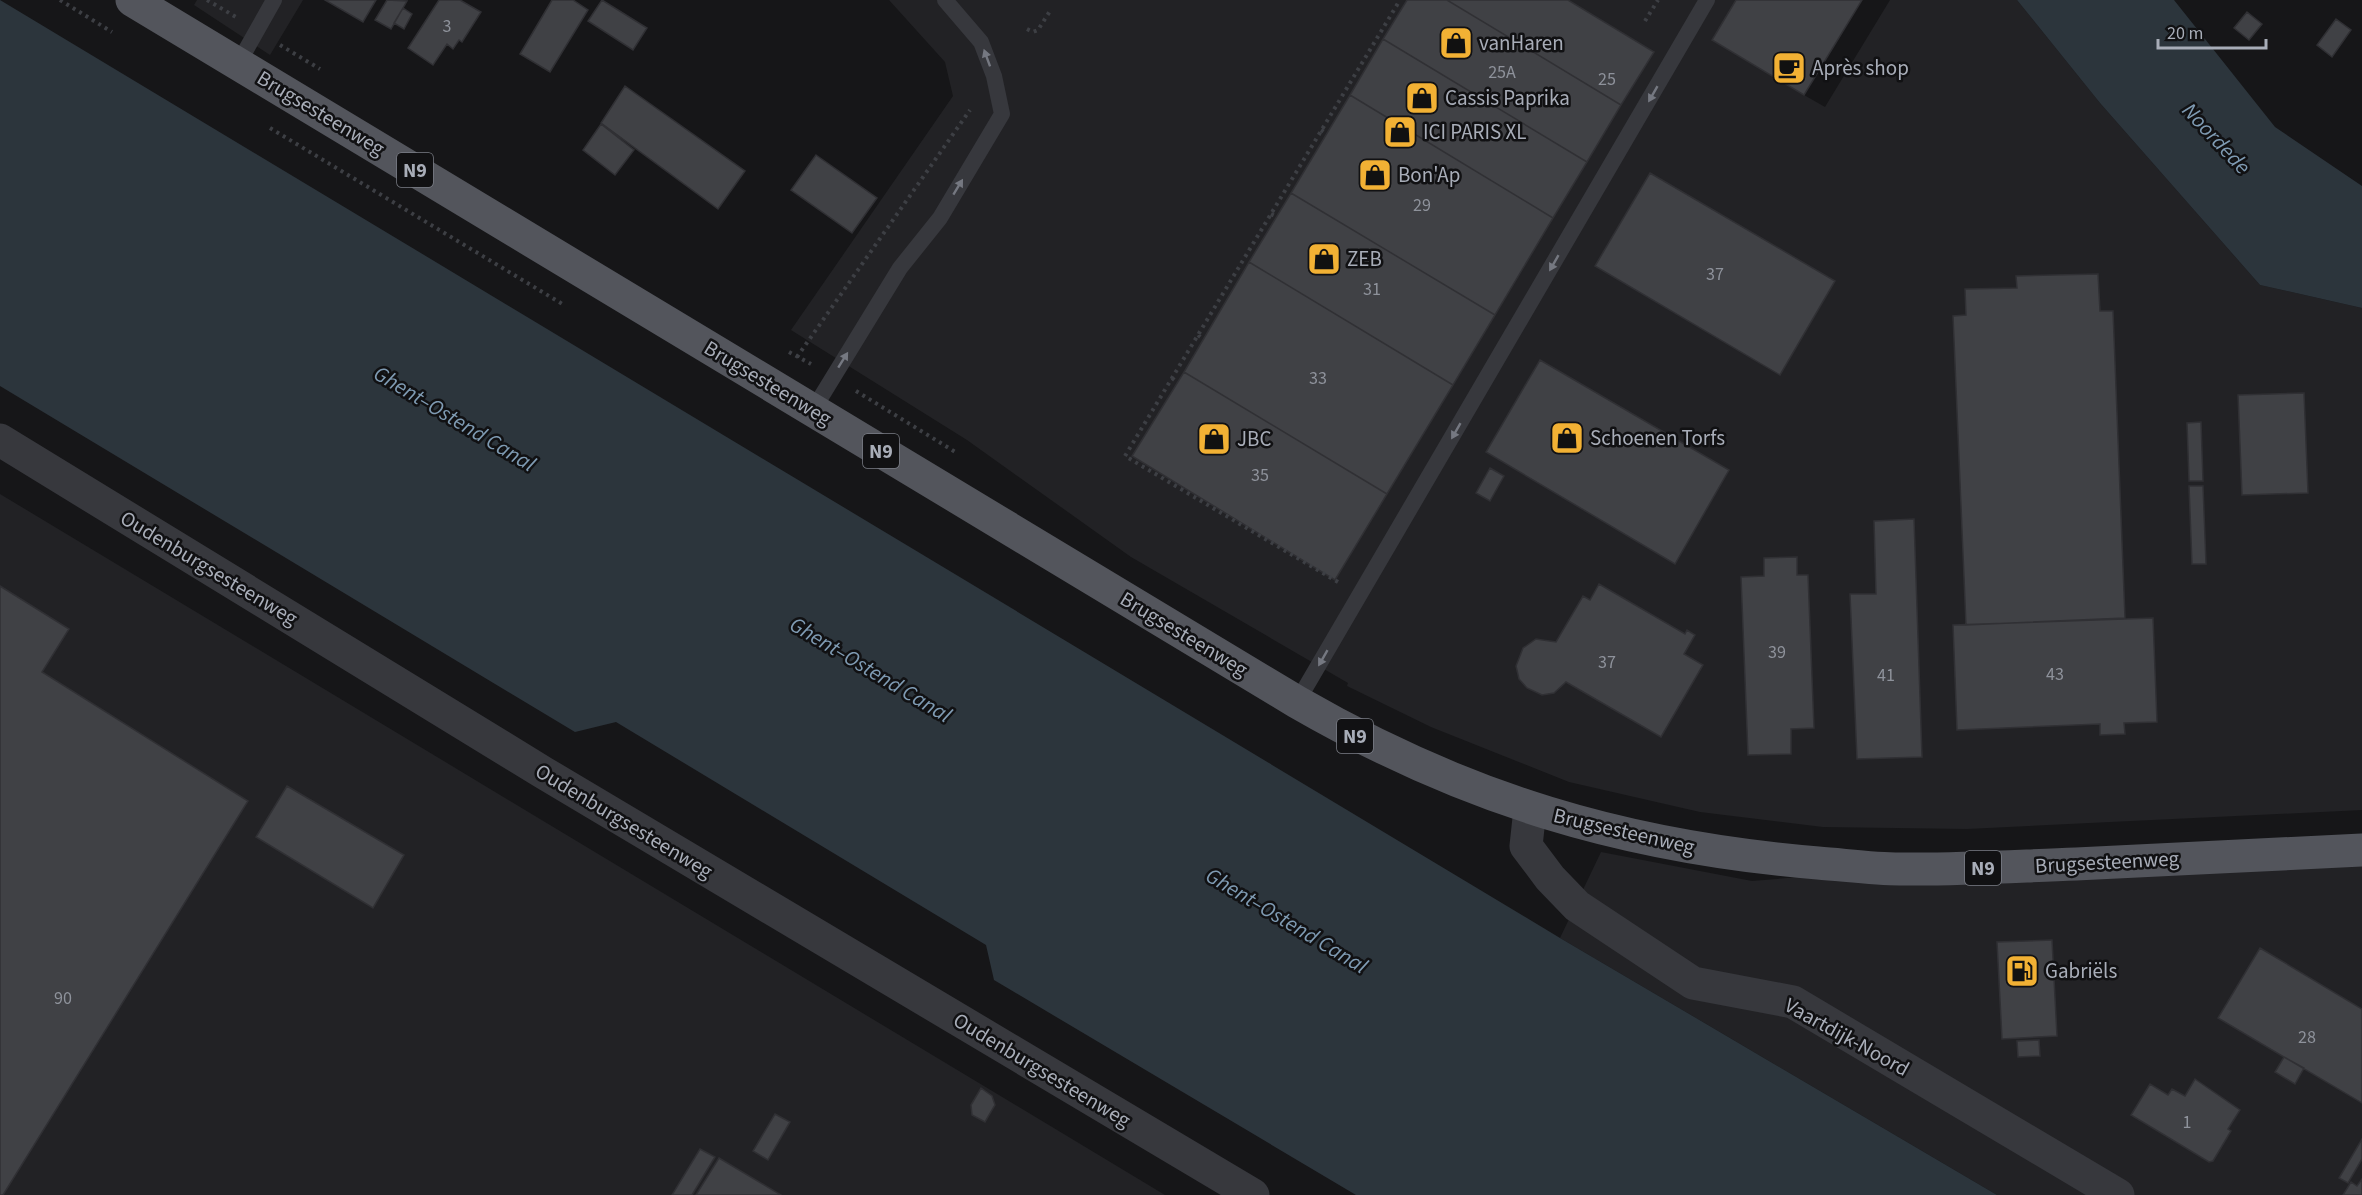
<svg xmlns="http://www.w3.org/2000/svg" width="2362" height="1195" font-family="'Source Sans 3',sans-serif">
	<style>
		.built { fill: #222225 }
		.water { fill: #2c353c }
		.building { fill: #404145; stroke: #303034; stroke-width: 1.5 }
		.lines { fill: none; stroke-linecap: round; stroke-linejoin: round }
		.path { stroke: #3d3f44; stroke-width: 4; stroke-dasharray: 3 4.5; stroke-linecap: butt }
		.service { stroke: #37383d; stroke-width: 16 }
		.minor { stroke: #37383d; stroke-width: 33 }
		.tertiary { stroke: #37383d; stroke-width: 33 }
		.primary { stroke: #53555c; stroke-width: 33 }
		.oneway { fill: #757881 }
		.labels { text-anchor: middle; stroke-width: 5; stroke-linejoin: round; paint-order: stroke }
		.number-label { font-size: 18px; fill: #8e929b }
		.shield { fill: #111113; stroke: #7b7e86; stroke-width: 1.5 }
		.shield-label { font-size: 20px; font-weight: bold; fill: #a8adb8 }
		.poi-label { font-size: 21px; fill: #a8adb8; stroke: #111113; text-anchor: start }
		.street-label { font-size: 21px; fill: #a8adb8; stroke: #111113 }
		.water-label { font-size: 22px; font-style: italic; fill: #7f9bb3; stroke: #111113 }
	</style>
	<rect width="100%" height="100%" fill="#161618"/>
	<path class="built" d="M197,0H303L270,55L194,5Z
		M889,0H1862L1804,95L1825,107L1890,0H2017L2100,103L2260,285L2362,308V810L1967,829L1823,827L1700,812L1569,782L1431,727L1347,686L1348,683L1131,557L967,440L791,330L953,96L945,62Z
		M0,494L1165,1195H0Z
		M1601,852L1752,881L1898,869L2362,858V1195H1997L1560,938Z"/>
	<path class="water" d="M0,0L1560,938L1997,1195H1356L994,980L986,945L616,722L575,732L0,386Z
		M2017,0H2174L2275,127L2362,186V308L2260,285L2100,103Z"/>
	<path class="building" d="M325,0H376L363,22Z
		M387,0L407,1L391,29L375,20Z
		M460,0L481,12L462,42L459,40L453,49L447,44L433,65L408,48L439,0Z
		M552,0H573L588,10L550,72L520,54Z
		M602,0L647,28L633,50L588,21Z
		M1407,0H1447L1621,105L1587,162L1383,39Z
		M1447,0H1568L1654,52L1621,105Z
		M1736,0H1862L1804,95L1712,40Z
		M403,8L412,14L404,29L394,23Z
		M2247,12L2262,24L2249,40L2234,28Z
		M2336,19L2351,30L2332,57L2317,45Z
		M1383,39L1587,162L1553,218L1350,95Z
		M625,86L745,171L718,209L601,123Z
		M1350,95L1553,218L1495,315L1291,193Z
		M601,124L634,150L615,175L583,150Z
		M816,155L877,198L852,233L791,190Z
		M1650,173L1835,281L1780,375L1595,266Z
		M1291,193L1495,315L1453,385L1249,262Z
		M1249,262L1453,385L1387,494L1184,372Z
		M2098,274L2100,311H2113L2125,618L1966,625L1953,316L1966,315L1965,289L2017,288L2016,276Z
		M1540,360L1729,470L1675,564L1486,452Z
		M1184,372L1387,494L1335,580L1132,456Z
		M2304,393L2308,493L2242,495L2238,395Z
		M2201,422L2203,481H2189L2187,423Z
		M1490,468L1504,476L1490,501L1476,493Z
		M2189,486H2203L2206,564H2192Z
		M1914,519L1922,757L1857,759L1850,594H1876L1874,521Z
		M1797,557V575H1808L1814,728L1791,729V754L1748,755L1741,577L1764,576V558Z
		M1599,584L1685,634L1687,630L1695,635L1684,654L1703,665L1661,737L1566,682L1554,693L1542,695L1527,688L1519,679L1516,666L1523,648L1536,639L1556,642L1583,596L1590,600Z
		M0,586L69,629L42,672L248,801L3,1195H0Z
		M2153,618L2157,722L2124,723L2125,734L2100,735V724L1957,730L1953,625Z
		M287,786L404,855L373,908L256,837Z
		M2052,940L2057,1036L2002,1039L1997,942Z
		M2260,948L2362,1009V1103L2218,1018Z
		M2039,1040L2040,1056L2018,1057L2017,1041Z
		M2284,1057L2304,1068L2295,1084L2275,1072Z
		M2195,1079L2240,1110L2228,1129L2231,1131L2213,1161L2209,1162L2131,1115L2150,1084L2168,1095L2172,1089L2185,1096Z
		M981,1088L992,1096L995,1105L985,1122L972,1115L971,1105Z
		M775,1114L790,1122L768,1160L753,1151Z
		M2362,1139V1159L2348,1183L2339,1178Z
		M700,1149L715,1157L692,1195H672Z
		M719,1158L781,1195H696Z
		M2362,1179V1195H2343L2351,1182L2357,1186Z"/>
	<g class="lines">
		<path class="path" d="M60,0L112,32
			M207,0L236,17
			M1645,21L1658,0
			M1027,29L1033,32L1038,30L1050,11
			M280,45L320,69
			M270,128L564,305
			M1321,130L1327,134
			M1271,214L1277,217
			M1198,335L1203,339
			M789,352L811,364
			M797,357L970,110
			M1172,378L1177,382
			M856,391L957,453
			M1338,582L1125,456L1400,0"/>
		<path class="service" d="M238,64L274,0
			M813,410L900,268L940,218L1002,114L994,76L981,42L945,0
			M1297,702L1707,0"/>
		<path class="minor" d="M1530,809L1526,846L1550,878L1577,906L1693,983L1793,1002L2118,1195"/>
		<path class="tertiary" d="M0,440L544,773L1253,1195"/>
		<path class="primary" d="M132,0L1297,702C1465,799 1624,847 1818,863C1845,865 1873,869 1900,869C1959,870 2018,866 2076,864C2171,859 2267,855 2362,850"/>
	</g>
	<defs><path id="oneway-solid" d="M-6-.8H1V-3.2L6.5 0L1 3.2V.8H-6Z" transform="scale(1.5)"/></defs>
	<g class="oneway">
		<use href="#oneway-solid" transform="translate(987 58) rotate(-110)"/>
		<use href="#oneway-solid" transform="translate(1653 94) rotate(120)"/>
		<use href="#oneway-solid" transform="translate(958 187) rotate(-59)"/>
		<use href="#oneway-solid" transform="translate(1554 263) rotate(120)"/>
		<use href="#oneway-solid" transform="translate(843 360) rotate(-58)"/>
		<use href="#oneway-solid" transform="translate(1456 431) rotate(120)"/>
		<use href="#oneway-solid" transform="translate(1323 658) rotate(120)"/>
	</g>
	<defs>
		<symbol id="shop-square" viewBox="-11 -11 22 22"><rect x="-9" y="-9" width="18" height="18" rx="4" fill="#f2b134" stroke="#111113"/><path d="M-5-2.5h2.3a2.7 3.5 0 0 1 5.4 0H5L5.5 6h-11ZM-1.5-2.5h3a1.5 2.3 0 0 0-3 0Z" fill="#111"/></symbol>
		<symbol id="cafe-square" viewBox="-11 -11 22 22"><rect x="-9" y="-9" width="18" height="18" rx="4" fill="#f2b134" stroke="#111113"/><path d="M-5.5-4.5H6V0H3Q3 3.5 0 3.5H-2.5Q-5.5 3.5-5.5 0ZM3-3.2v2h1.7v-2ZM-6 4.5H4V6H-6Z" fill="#111"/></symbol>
		<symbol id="fuel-square" viewBox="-11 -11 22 22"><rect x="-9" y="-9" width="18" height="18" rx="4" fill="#f2b134" stroke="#111113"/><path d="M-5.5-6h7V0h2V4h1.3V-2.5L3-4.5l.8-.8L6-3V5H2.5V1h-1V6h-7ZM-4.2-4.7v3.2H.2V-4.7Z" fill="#111"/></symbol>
	</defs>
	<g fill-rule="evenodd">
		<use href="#shop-square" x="1437" y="24" width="38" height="38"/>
		<use href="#cafe-square" x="1770" y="49" width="38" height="38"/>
		<use href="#shop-square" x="1403" y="79" width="38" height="38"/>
		<use href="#shop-square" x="1381" y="113" width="38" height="38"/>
		<use href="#shop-square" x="1356" y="156" width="38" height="38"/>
		<use href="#shop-square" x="1305" y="240" width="38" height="38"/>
		<use href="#shop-square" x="1548" y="419" width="38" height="38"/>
		<use href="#shop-square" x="1195" y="420" width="38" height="38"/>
		<use href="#fuel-square" x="2003" y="952" width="38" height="38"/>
	</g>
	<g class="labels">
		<g class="number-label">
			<text x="447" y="32">3</text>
			<text x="1502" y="78">25A</text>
			<text x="1607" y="85">25</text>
			<text x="1422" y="211">29</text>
			<text x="1715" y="280">37</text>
			<text x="1372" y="295">31</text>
			<text x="1318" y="384">33</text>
			<text x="1260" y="481">35</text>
			<text x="1777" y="658">39</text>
			<text x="1607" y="668">37</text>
			<text x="2055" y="680">43</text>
			<text x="1886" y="681">41</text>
			<text x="63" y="1004">90</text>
			<text x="2307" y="1043">28</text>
			<text x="2187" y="1128">1</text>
		</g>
		<g class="shield">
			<rect x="397" y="153" width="36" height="34" rx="4.5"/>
			<rect x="863" y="434" width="36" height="34" rx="4.5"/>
			<rect x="1337" y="719" width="36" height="34" rx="4.5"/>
			<rect x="1965" y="851" width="36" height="34" rx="4.5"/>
		</g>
		<g class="shield-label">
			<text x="415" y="177">N9</text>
			<text x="881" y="458">N9</text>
			<text x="1355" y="743">N9</text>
			<text x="1983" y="875">N9</text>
		</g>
		<g class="poi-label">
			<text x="1479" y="50">vanHaren</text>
			<text x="1812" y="75">Après shop</text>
			<text x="1445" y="105">Cassis Paprika</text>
			<text x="1423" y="139">ICI PARIS XL</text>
			<text x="1398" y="182">Bon'Ap</text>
			<text x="1347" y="266">ZEB</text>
			<text x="1590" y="445">Schoenen Torfs</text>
			<text x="1237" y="446">JBC</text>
			<text x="2045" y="978">Gabriëls</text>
		</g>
		<g class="street-label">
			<text transform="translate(321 113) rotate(31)" y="7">Brugsesteenweg</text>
			<text transform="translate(768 383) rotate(31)" y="7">Brugsesteenweg</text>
			<text transform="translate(209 568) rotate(31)" y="7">Oudenburgsesteenweg</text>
			<text transform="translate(1184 634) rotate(31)" y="7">Brugsesteenweg</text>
			<text transform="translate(624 821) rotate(31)" y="7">Oudenburgsesteenweg</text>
			<text transform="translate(1624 831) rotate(13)" y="7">Brugsesteenweg</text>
			<text transform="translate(2107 862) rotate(-3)" y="7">Brugsesteenweg</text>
			<text transform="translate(1847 1037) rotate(29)" y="7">Vaartdijk-Noord</text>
			<text transform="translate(1042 1070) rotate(31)" y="7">Oudenburgsesteenweg</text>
		</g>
		<g class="water-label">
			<text transform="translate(2217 138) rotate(47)" y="8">Noordede</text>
			<text transform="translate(455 418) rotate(31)" y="8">Ghent–Ostend Canal</text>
			<text transform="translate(871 669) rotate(31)" y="8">Ghent–Ostend Canal</text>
			<text transform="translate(1287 920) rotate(31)" y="8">Ghent–Ostend Canal</text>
		</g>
	</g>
	<path d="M2158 39v9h108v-9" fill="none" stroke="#a8adb8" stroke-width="3"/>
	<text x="2167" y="39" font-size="18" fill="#a8adb8" stroke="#111113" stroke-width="4.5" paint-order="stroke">20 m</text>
</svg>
